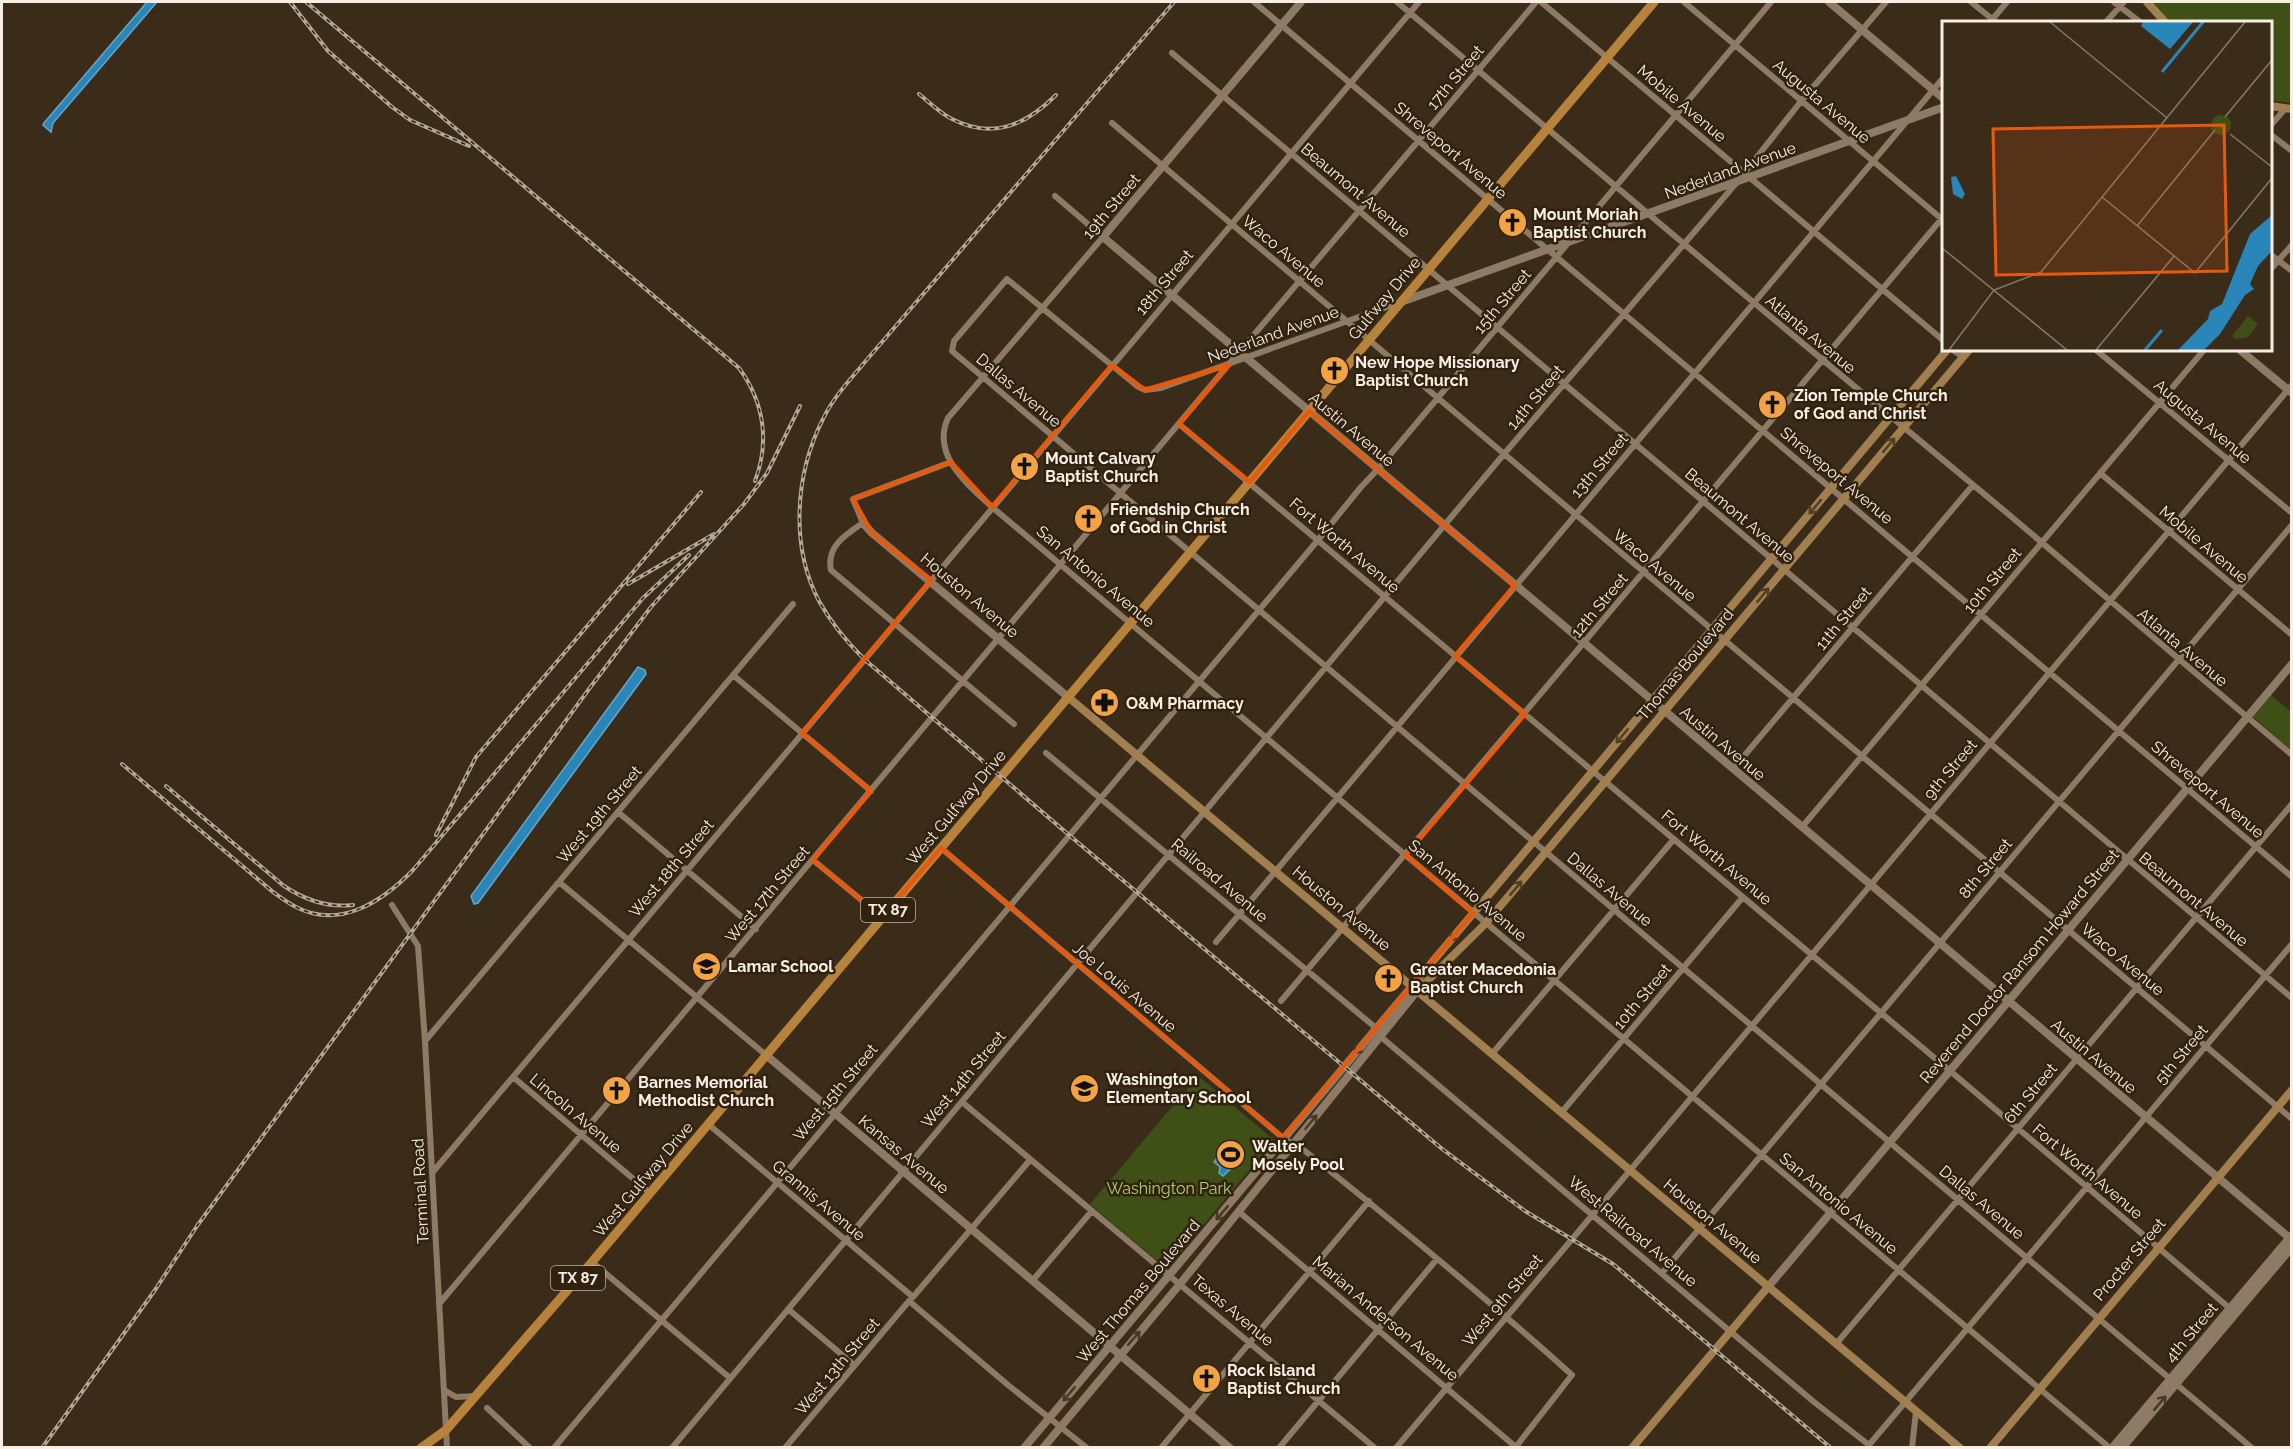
<svg xmlns="http://www.w3.org/2000/svg" width="2293" height="1449" font-family="Raleway,sans-serif">
	<style>
		.green { fill: #3f5016 }
		.water { fill: #2a85b9; stroke: #68a4c6; stroke-width: 1.5 }
		.lines { fill: none; stroke-linecap: round; stroke-linejoin: round }
		.minor { stroke: #8d7b66; stroke-width: 6 }
		.tertiary { stroke: #8d7b66; stroke-width: 8 }
		.secondary { stroke: #a27f50; stroke-width: 8 }
		.primary { stroke: #b7823b; stroke-width: 9 }
		.rail-casing { stroke: #b2a799; stroke-width: 4 }
		.rail { stroke: #312210; stroke-width: 1.5; stroke-dasharray: 4.5; stroke-linecap: butt }
		.oneway { stroke: #533e23 }
		.oneway2 { stroke: #483826 }
		.marked { fill: none; stroke: #e8590c; stroke-width: 4.5; stroke-linejoin: round }
		.labels { text-anchor: middle; stroke-width: 5; stroke-linejoin: round; paint-order: stroke }
		.shield { fill: #312210; stroke: #bcb1a4; stroke-width: 1.5 }
		.shield-label { font-size: 15px; font-weight: bold; fill: #f8eee3 }
		.street-label { font-size: 16px; fill: #f8eee3; stroke: #312210 }
		.poi-label { font-size: 16px; font-weight: bold; fill: #f8eee3; stroke: #312210; text-anchor: start }
		.park-label { font-size: 16px; fill: #aed262; stroke: #312210 }
		.inset-river { fill: none; stroke: #2a85b9; stroke-width: 3 }
		.inset-road { fill: none; stroke: #877a6a; stroke-width: 1.5 }
		.view { fill: #e8590c; fill-opacity: 0.15; stroke: #e8590c; stroke-width: 3 }
		.inset-edge { fill: none; stroke: #f8eee3; stroke-width: 3 }
	</style>
	<rect width="100%" height="100%" fill="#3b2c1a"/>
	<path class="green" d="M2153,2H2291V103L2271,100L2270,22H2172L2163,15Z
		M2271,695L2291,712V750L2253,717Z
		M1198,1076L1274,1140L1167,1269L1090,1204Z"/>
	<path class="water" d="M147,2H157L53,123L51,132L43,125L44,123Z
		M638,667L645,670L646,674L478,903L474,904L471,896Z
		M1227,1150L1231,1155L1229,1160L1235,1165L1223,1176L1219,1173L1220,1167L1214,1162L1223,1151Z"/>
	<g class="lines">
		<path class="minor" d="M1254,2L2292,877
			M1397,2L1753,302L2007,513L2292,755
			M1541,2L1944,341
			M1684,2L1943,220
			M1971,2L1996,22
			M2114,2L2140,22
			M1990,22L2007,2
			M2106,22L2124,2
			M1172,53L2292,998
			M1112,123L2292,1119
			M2270,126L2285,109
			M2270,134L2292,151
			M1055,196L1103,237L948,418C931,455 967,484 992,507L2110,1448
			M2270,254L2292,271
			M2270,270L2292,245
			M1398,303L1161,388L1145,390L1137,386L1007,279L954,341L952,351L2252,1448
			M1953,350L1963,357
			M2096,350L2292,513
			M1179,424L1949,1070L2233,1311
			M951,462L853,499L863,523C845,535 826,547 831,570L1014,724
			M2100,473L2292,635
			M733,675L871,791
			M1046,753L1376,1028
			M1733,769L1973,485
			M618,812L756,929
			M1802,827L2204,350
			M941,848L1283,1138L1293,1144
			M813,860L882,917
			M559,882L766,1055
			M392,905L418,946L425,1041L447,1448
			M1216,942L1944,77
			M1281,1001L1944,216
			M1381,1037L1814,1402L1869,1445L2292,944
			M425,1041L793,604
			M1492,1054L1674,839
			M513,1077L650,1193
			M962,1102L1375,1448
			M1561,1113L1743,897
			M708,1124L913,1297L1030,1160
			M1300,1147C1393,1221 1484,1296 1572,1375L1515,1448
			M432,1173L1419,2
			M1238,1211L1517,1448
			M592,1262L730,1378
			M1662,1273L2292,525
			M1033,1280L1091,1212
			M439,1304L1202,396L1536,2
			M788,1309L854,1365
			M1836,1344L2292,804
			M444,1390L456,1397L475,1396
			M487,1408L530,1448
			M554,1448L1318,540L1361,487L1378,469L1771,2
			M672,1448L1504,454L1738,181L1802,100L1886,2
			M785,1448L909,1301L1008,1385L1087,1448
			M1161,1448L1369,1201
			M1279,1448L1437,1259
			M1396,1448L2292,385
			M1912,1448L1916,1411"/>
		<path class="tertiary" d="M1301,2L1103,237L2292,1240
			M1829,2L1944,99
			M1401,302L1944,107
			M2240,350L2292,393
			M863,523L872,533L1068,697
			M766,1055L1230,1448
			M1768,1287L2292,664
			M1024,1448L1412,986
			M1043,1448L1180,1284L1417,991
			M2112,1448L2291,1236
			M2122,1448L2292,1247"/>
		<path class="secondary" d="M2147,2L2165,22
			M2270,106L2292,109
			M1068,697L1960,1448
			M1412,986L1947,350
			M1417,991L1486,923L1969,350
			M1632,1448L1768,1287
			M1990,1448L2292,1090"/>
		<path class="primary" d="M421,1448L446,1430L592,1262L1654,2"/>
		<defs>
			<path id="rail" d="M290,2L328,51L392,107L410,120L469,146
				M306,2L739,368C764,402 770,442 755,481
				M1174,2L864,363C849,381 833,398 823,419C795,474 790,546 819,601C831,623 847,642 864,659L1069,835L1441,1148L1525,1211L1613,1264L1831,1448
				M919,94C929,102 940,113 952,119C993,140 1026,125 1056,95
				M628,584L714,534
				M122,764L273,892C280,897 288,903 296,907C340,930 383,901 413,870L643,598L689,555
				M166,786L284,886C305,900 327,908 353,905
				M436,835L476,757L701,492
				M42,1448L155,1290L197,1226L589,689L651,607L744,504L767,473L800,406"/>
		</defs>
		<use href="#rail" class="rail-casing"/>
		<use href="#rail" class="rail"/>
	</g>
	<defs><path id="oneway-shaft" d="M-6 0H5M1.5-3L5.5 0L1.5 3" fill="none" stroke-width="1.6" stroke-linecap="round" stroke-linejoin="round" transform="scale(1.5)"/></defs>
	<g class="oneway">
		<use href="#oneway-shaft" transform="translate(1889 445) rotate(-50)"/>
		<use href="#oneway-shaft" transform="translate(1815 507) rotate(130)"/>
		<use href="#oneway-shaft" transform="translate(1763 595) rotate(-50)"/>
		<use href="#oneway-shaft" transform="translate(1622 736) rotate(130)"/>
		<use href="#oneway-shaft" transform="translate(1516 888) rotate(-50)"/>
		<use href="#oneway-shaft" transform="translate(1456 934) rotate(130)"/>
	</g>
	<g class="oneway2">
		<use href="#oneway-shaft" transform="translate(1360 1047) rotate(130)"/>
		<use href="#oneway-shaft" transform="translate(1311 1122) rotate(-51)"/>
		<use href="#oneway-shaft" transform="translate(1222 1213) rotate(130)"/>
		<use href="#oneway-shaft" transform="translate(1134 1338) rotate(-49)"/>
		<use href="#oneway-shaft" transform="translate(1069 1394) rotate(130)"/>
		<use href="#oneway-shaft" transform="translate(2160 1403) rotate(-50)"/>
	</g>
	<path class="marked" d="M1112,365L1145,390L1229,365L1179,424L1250,482L1309,411L1515,585L1455,656L1525,714L1406,855L1473,913L1283,1138L941,848L882,917L813,860L871,791L802,733L931,580L872,533L853,499L951,462L992,507Z"/>
	<defs>
		<symbol id="church-disc" viewBox="-11 -11 22 22"><circle r="9.5" fill="#f4a344" stroke="#312210"/><path d="M-1.2-6h2.4v3.5h3.3v2.4h-3.3V6h-2.4V-.1h-3.3v-2.4h3.3Z" fill="#111"/></symbol>
		<symbol id="pharmacy-disc" viewBox="-11 -11 22 22"><circle r="9.5" fill="#f4a344" stroke="#312210"/><path d="M-2-6h4v4h4v4h-4v4h-4v-4h-4v-4h4Z" fill="#111"/></symbol>
		<symbol id="school-disc" viewBox="-11 -11 22 22"><circle r="9.5" fill="#f4a344" stroke="#312210"/><path d="M0-5L7-2L0 1L-7-2ZM-4 1L0 2.5L4 1V4Q0 6-4 4Z" fill="#111"/></symbol>
		<symbol id="stadium-disc" viewBox="-11 -11 22 22"><circle r="9.5" fill="#f4a344" stroke="#312210"/><path d="M0-5a6.5 5 0 1 0 0 10a6.5 5 0 1 0 0-10ZM-3.5-1.8h7v3.6h-7Z" fill="#111"/></symbol>
	</defs>
	<g fill-rule="evenodd">
		<use href="#church-disc" x="1496" y="206" width="33" height="33"/>
		<use href="#church-disc" x="1318" y="354" width="33" height="33"/>
		<use href="#church-disc" x="1756" y="388" width="33" height="33"/>
		<use href="#church-disc" x="1008" y="450" width="33" height="33"/>
		<use href="#church-disc" x="1072" y="502" width="33" height="33"/>
		<use href="#pharmacy-disc" x="1088" y="686" width="33" height="33"/>
		<use href="#school-disc" x="690" y="950" width="33" height="33"/>
		<use href="#church-disc" x="1372" y="962" width="33" height="33"/>
		<use href="#school-disc" x="1068" y="1072" width="33" height="33"/>
		<use href="#church-disc" x="600" y="1074" width="33" height="33"/>
		<use href="#stadium-disc" x="1214" y="1138" width="33" height="33"/>
		<use href="#church-disc" x="1190" y="1362" width="33" height="33"/>
	</g>
	<g class="labels">
		<g class="shield">
			<rect x="861" y="898" width="54" height="24" rx="4.5"/>
			<rect x="551" y="1266" width="54" height="24" rx="4.5"/>
		</g>
		<g class="shield-label">
			<text x="888" y="915">TX 87</text>
			<text x="578" y="1283">TX 87</text>
		</g>
		<g class="street-label">
			<text transform="translate(1455 77) rotate(-50)" y="6">17th Street</text>
			<text transform="translate(1822 101) rotate(40)" y="6">Augusta Avenue</text>
			<text transform="translate(1682 103) rotate(40)" y="6">Mobile Avenue</text>
			<text transform="translate(1451 150) rotate(40)" y="6">Shreveport Avenue</text>
			<text transform="translate(1730 170) rotate(-20)" y="6">Nederland Avenue</text>
			<text transform="translate(1356 190) rotate(40)" y="6">Beaumont Avenue</text>
			<text transform="translate(1111 206) rotate(-50)" y="6">19th Street</text>
			<text transform="translate(1284 251) rotate(40)" y="6">Waco Avenue</text>
			<text transform="translate(1164 282) rotate(-50)" y="6">18th Street</text>
			<text transform="translate(1384 298) rotate(-50)" y="6">Gulfway Drive</text>
			<text transform="translate(1502 301) rotate(-50)" y="6">15th Street</text>
			<text transform="translate(1273 334) rotate(-20)" y="6">Nederland Avenue</text>
			<text transform="translate(1811 334) rotate(40)" y="6">Atlanta Avenue</text>
			<text transform="translate(1019 390) rotate(40)" y="6">Dallas Avenue</text>
			<text transform="translate(1535 397) rotate(-50)" y="6">14th Street</text>
			<text transform="translate(2203 421) rotate(40)" y="6">Augusta Avenue</text>
			<text transform="translate(1352 429) rotate(40)" y="6">Austin Avenue</text>
			<text transform="translate(1599 465) rotate(-50)" y="6">13th Street</text>
			<text transform="translate(1837 475) rotate(40)" y="6">Shreveport Avenue</text>
			<text transform="translate(1740 515) rotate(40)" y="6">Beaumont Avenue</text>
			<text transform="translate(2204 544) rotate(40)" y="6">Mobile Avenue</text>
			<text transform="translate(1345 545) rotate(40)" y="6">Fort Worth Avenue</text>
			<text transform="translate(1655 565) rotate(40)" y="6">Waco Avenue</text>
			<text transform="translate(1096 576) rotate(40)" y="6">San Antonio Avenue</text>
			<text transform="translate(1992 580) rotate(-50)" y="6">10th Street</text>
			<text transform="translate(970 595) rotate(40)" y="6">Houston Avenue</text>
			<text transform="translate(1599 605) rotate(-50)" y="6">12th Street</text>
			<text transform="translate(1843 618) rotate(-50)" y="6">11th Street</text>
			<text transform="translate(2183 647) rotate(40)" y="6">Atlanta Avenue</text>
			<text transform="translate(1685 664) rotate(-50)" y="6">Thomas Boulevard</text>
			<text transform="translate(1723 743) rotate(40)" y="6">Austin Avenue</text>
			<text transform="translate(1950 769) rotate(-50)" y="6">9th Street</text>
			<text transform="translate(2208 789) rotate(40)" y="6">Shreveport Avenue</text>
			<text transform="translate(956 807) rotate(-50)" y="6">West Gulfway Drive</text>
			<text transform="translate(599 814) rotate(-50)" y="6">West 19th Street</text>
			<text transform="translate(1717 857) rotate(40)" y="6">Fort Worth Avenue</text>
			<text transform="translate(671 868) rotate(-50)" y="6">West 18th Street</text>
			<text transform="translate(1985 868) rotate(-50)" y="6">8th Street</text>
			<text transform="translate(1220 880) rotate(40)" y="6">Railroad Avenue</text>
			<text transform="translate(1610 889) rotate(40)" y="6">Dallas Avenue</text>
			<text transform="translate(1468 890) rotate(40)" y="6">San Antonio Avenue</text>
			<text transform="translate(767 894) rotate(-50)" y="6">West 17th Street</text>
			<text transform="translate(2194 899) rotate(40)" y="6">Beaumont Avenue</text>
			<text transform="translate(1342 908) rotate(40)" y="6">Houston Avenue</text>
			<text transform="translate(2123 959) rotate(40)" y="6">Waco Avenue</text>
			<text transform="translate(2019 966) rotate(-50)" y="6">Reverend Doctor Ransom Howard Street</text>
			<text transform="translate(1125 987) rotate(40)" y="6">Joe Louis Avenue</text>
			<text transform="translate(1642 996) rotate(-50)" y="6">10th Street</text>
			<text transform="translate(2181 1054) rotate(-50)" y="6">5th Street</text>
			<text transform="translate(2094 1056) rotate(40)" y="6">Austin Avenue</text>
			<text transform="translate(963 1079) rotate(-50)" y="6">West 14th Street</text>
			<text transform="translate(835 1092) rotate(-50)" y="6">West 15th Street</text>
			<text transform="translate(2030 1093) rotate(-50)" y="6">6th Street</text>
			<text transform="translate(576 1113) rotate(40)" y="6">Lincoln Avenue</text>
			<text transform="translate(904 1154) rotate(40)" y="6">Kansas Avenue</text>
			<text transform="translate(2088 1171) rotate(40)" y="6">Fort Worth Avenue</text>
			<text transform="translate(643 1179) rotate(-50)" y="6">West Gulfway Drive</text>
			<text transform="translate(420 1191) rotate(-93)" y="6">Terminal Road</text>
			<text transform="translate(819 1200) rotate(40)" y="6">Grannis Avenue</text>
			<text transform="translate(1982 1202) rotate(40)" y="6">Dallas Avenue</text>
			<text transform="translate(1839 1203) rotate(40)" y="6">San Antonio Avenue</text>
			<text transform="translate(1713 1221) rotate(40)" y="6">Houston Avenue</text>
			<text transform="translate(1633 1231) rotate(40)" y="6">West Railroad Avenue</text>
			<text transform="translate(2129 1259) rotate(-50)" y="6">Procter Street</text>
			<text transform="translate(1138 1291) rotate(-50)" y="6">West Thomas Boulevard</text>
			<text transform="translate(1502 1300) rotate(-50)" y="6">West 9th Street</text>
			<text transform="translate(1233 1310) rotate(40)" y="6">Texas Avenue</text>
			<text transform="translate(1386 1318) rotate(40)" y="6">Marian Anderson Avenue</text>
			<text transform="translate(2191 1332) rotate(-50)" y="6">4th Street</text>
			<text transform="translate(837 1366) rotate(-50)" y="6">West 13th Street</text>
		</g>
		<g class="poi-label">
			<text x="1533" y="220">Mount Moriah<tspan x="1533" dy="18">Baptist Church</tspan></text>
			<text x="1355" y="368">New Hope Missionary<tspan x="1355" dy="18">Baptist Church</tspan></text>
			<text x="1794" y="401">Zion Temple Church<tspan x="1794" dy="18">of God and Christ</tspan></text>
			<text x="1045" y="464">Mount Calvary<tspan x="1045" dy="18">Baptist Church</tspan></text>
			<text x="1110" y="515">Friendship Church<tspan x="1110" dy="18">of God in Christ</tspan></text>
			<text x="1126" y="709">O&amp;M Pharmacy</text>
			<text x="728" y="972">Lamar School</text>
			<text x="1410" y="975">Greater Macedonia<tspan x="1410" dy="18">Baptist Church</tspan></text>
			<text x="1106" y="1085">Washington<tspan x="1106" dy="18">Elementary School</tspan></text>
			<text x="638" y="1088">Barnes Memorial<tspan x="638" dy="18">Methodist Church</tspan></text>
			<text x="1252" y="1152">Walter<tspan x="1252" dy="18">Mosely Pool</tspan></text>
			<text x="1227" y="1376">Rock Island<tspan x="1227" dy="18">Baptist Church</tspan></text>
		</g>
		<g class="park-label">
			<text x="1169" y="1194">Washington Park</text>
		</g>
	</g>
	<g transform="translate(1942 21)">
		<rect width="330" height="330" fill="#3b2c1a"/>
		<path d="M269 104a10 10 0 1 1 20 0a10 10 0 1 1-20 0ZM306,295L316,303L306,316L294,318L290,315Z" fill="#3f5016"/>
		<path d="M201,1H251L228,28L199,5ZM14,155L23,173L20,178L11,173L9,156ZM330,194V230L316,245L308,263L312,268L303,274L278,313L262,329H236L266,298L268,290L280,283L308,213Z" fill="#2a85b9"/>
		<path class="inset-river" d="M220,51L261,1M203,329L220,309"/>
		<path class="inset-road" d="M108,1L225,97M283,96L330,39M288,113L330,146M160,176L253,252L330,157M195,205L273,109M0,227L125,329M7,329L52,269L99,251L303,1M154,329L232,235"/>
		<path class="view" d="M282,104L285,250L54,254L51,108Z"/>
		<rect width="330" height="330" class="inset-edge"/>
	</g>
	<rect width="2293" height="1449" fill="none" stroke="#f8eee3" stroke-width="6"/>
</svg>
